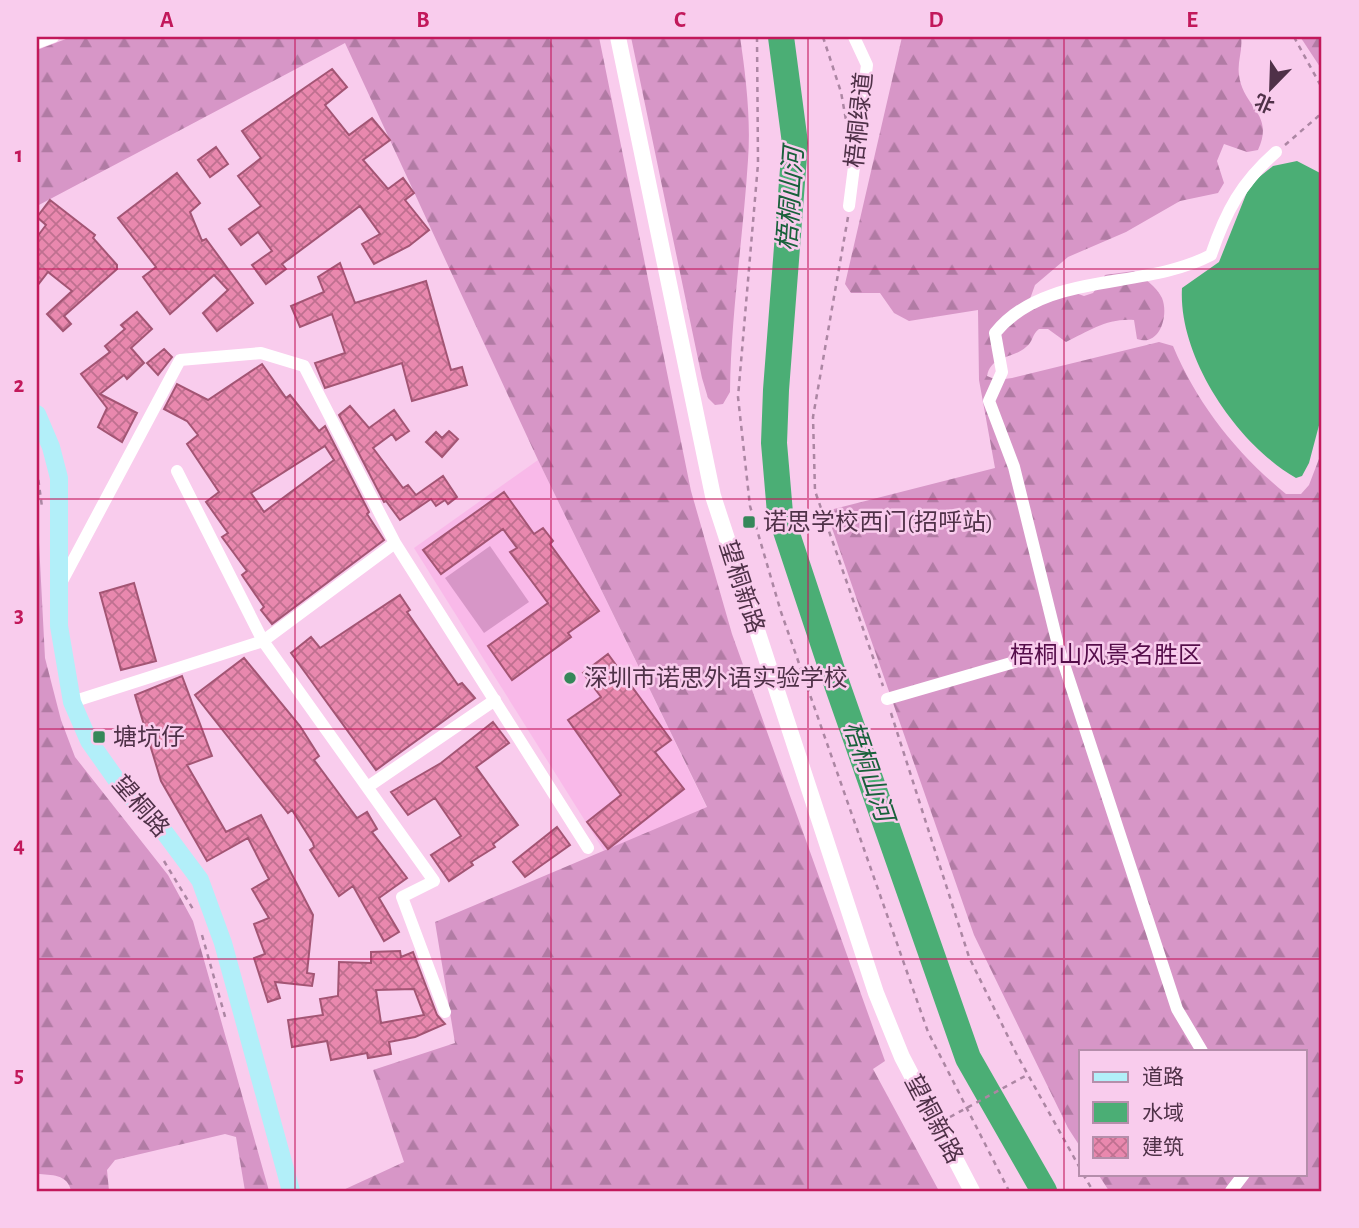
<svg xmlns="http://www.w3.org/2000/svg" width="1359" height="1228" font-family="'Alegreya Sans','Noto Sans SC',sans-serif">
	<style>
		.built { fill: #f9b9e9 }
		.forest { fill: url(#forest-firs) }
		.pitch { fill: #d796c7 }
		.water { fill: #4bae75 }
		.lines { fill: none; stroke-linecap: round; stroke-linejoin: round }
		.river { stroke: #4bae75; stroke-width: 26 }
		.building { fill: url(#building-cross-hatch); stroke: #a35574; stroke-width: 2; fill-rule: evenodd }
		.path { stroke: #ac86a3; stroke-width: 2.5; stroke-dasharray: 5 5; stroke-linecap: butt }
		.minor { stroke: #fff; stroke-width: 12 }
		.tertiary { stroke: #fff; stroke-width: 16 }
		.secondary { stroke: #b2eff9; stroke-width: 18 }
		.grid { fill: none; stroke: #c2185b; stroke-width: 2; stroke-opacity: 0.55 }
		.poi-dot { fill: #358759; stroke: #f9cced; stroke-width: 2.5 }
		.labels { text-anchor: middle; stroke-width: 5; stroke-linejoin: round; paint-order: stroke }
		.street-label { font-size: 24px; fill: #4f3148; stroke: #f9cced }
		.poi-label { font-size: 24px; fill: #4f3148; stroke: #f9cced; text-anchor: start }
		.park-label { font-size: 24px; fill: #550d4a; stroke: #f9cced }
		.water-label { font-size: 26px; font-style: italic; fill: #19613b; stroke: #f9cced }
		.neatline { fill: none; stroke: #c2185b; stroke-width: 2.5 }
		.grid-label { font-size: 23px; text-anchor: middle; font-weight: bold; fill: #c2185b }
	</style>
	<defs>
		<pattern id="forest-firs" width="22" height="20" patternUnits="userSpaceOnUse" patternTransform="scale(1.75)"><rect width="22" height="20" fill="#d796c7"/><path d="M5 1l3.5 6h-7zM16 11l3.5 6h-7z" fill="#b17ba4"/></pattern>
		<pattern id="building-cross-hatch" width="8" height="8" patternUnits="userSpaceOnUse" patternTransform="scale(1.75)"><rect width="8" height="8" fill="#e988ae"/><path d="M0 0l8 8M0 8l8-8" fill="none" stroke="#bf7090"/></pattern>
	</defs>
	<rect width="100%" height="100%" fill="#f9cced"/>
	<path class="built" d="M538,460L707,808L604,851L414,548Z"/>
	<path class="forest" d="M71,37H599L691,491L732,634L885,1061L873,1069L939,1191H341L404,1162L373,1070L455,1043L435,922L707,807L538,460L345,43L37,206V50Z
		M631,37H740C746,77 751,120 748,160C743,238 731,314 730,392L723,404L715,405L708,398L702,378Z
		M902,37H1241C1243,50 1237,62 1239,75C1243,108 1275,113 1258,150L1247,152L1224,144L1217,161L1224,183L1218,193L1180,201L1126,232L1068,257L1035,285L1030,299L1073,292L1084,296L1093,293L1105,275L1134,271C1143,277 1157,287 1162,298C1169,315 1160,347 1137,339L1134,320C1107,318 1089,331 1066,342L1048,329H1039C1032,334 1033,342 1026,347C1013,359 991,355 987,376L997,380L1012,378L1159,342L1173,346C1197,404 1238,455 1286,494H1301L1309,485L1322,451V1191H1109L1098,1174H1305V1051H1081V1148L1068,1128L974,935L826,511L995,468L979,380L978,310L909,321L894,313L880,293H851L845,284Z
		M1300,37H1322V70L1303,41Z
		M37,504L45,658L61,720L75,757L168,875L193,921L269,1191H245L236,1137L225,1134L115,1160L107,1170L109,1191H71C68,1174 51,1175 37,1174Z"/>
	<path class="pitch" d="M490,546L529,602L484,633L445,578Z"/>
	<path class="water" d="M1297,161L1322,174V414L1309,463L1302,476L1296,478C1237,444 1178,357 1182,288L1219,262L1247,192L1258,178L1273,166Z"/>
	<g class="lines">
		<path class="river" d="M781,37L795,143L776,390L774,443L780,513L834,676L968,1058L1044,1191"/>
	</g>
	<path class="building" d="M332,69L347,87L325,105L349,135L372,118L390,140L363,160L388,189L403,178L414,193L405,200L429,230L409,246L374,264L362,244L380,234L360,206L282,264L286,269L266,284L252,265L272,251L258,232L241,245L229,229L261,206L238,176L261,158L242,131Z
		M216,147L228,164L210,177L198,160Z
		M177,173L200,203L190,212L202,241L206,239L253,303L217,331L203,313L228,290L214,275L170,314L143,277L156,267L118,218Z
		M50,200L95,235L93,238L117,265V269L64,316L71,324L63,331L47,314L72,291L48,272L37,286V237L46,225L37,217Z
		M340,263L355,303L426,281L451,370L462,367L467,385L412,401L402,363L325,388L315,363L345,353L332,314L300,327L291,306L324,292L318,277Z
		M137,312L152,329L131,348L144,363L127,379L124,375L100,394L137,413L122,442L98,427L107,408L81,374L110,352L105,346L125,329L121,325Z
		M164,349L172,357L158,375L147,363Z
		M262,364L286,398L290,395L319,431L325,426L369,512L367,514L384,540L272,624L261,610L264,607L242,575L247,571L222,537L228,533L206,502L219,492L187,444L198,435L187,421L164,409L177,384L208,400ZM325,446L334,460L264,512L251,493Z
		M350,406L369,428L394,410L409,431L396,440L392,434L373,448L403,488L408,485L416,495L443,476L457,497L448,504L445,500L436,506L431,499L400,520L386,501L384,502L339,415Z
		M449,431L458,439L442,457L426,442L436,432L442,438Z
		M504,492L534,534L543,528L553,541L550,544L599,611L568,633L571,637L512,680L488,646L548,603L510,552L517,548L503,529L441,574L423,550Z
		M134,583L156,661L121,670L100,593Z
		M400,595L410,610L407,612L458,685L462,683L475,698L376,770L291,653L311,637L320,648Z
		M608,654L671,740L655,752L684,789L608,849L587,822L621,795L568,720L601,697L583,673Z
		M244,658L300,726L319,756L314,760L357,818L367,812L377,829L372,832L407,878L379,898L399,932L384,941L353,886L339,896L310,850L314,847L313,843L292,810L288,813L195,695Z
		M182,676L212,756L187,765L226,832L261,815L313,915L307,973L314,974L312,986L275,982L280,998L268,1002L254,958L265,954L254,924L269,918L252,889L269,879L248,838L207,861L161,781L135,695Z
		M493,722L509,743L476,767L518,825L493,844L495,847L471,862L473,865L449,881L431,855L461,836L435,798L408,815L391,792L441,763Z
		M557,827L570,845L525,877L513,862Z
		M400,951L401,957L413,952L437,1015L445,1024L415,1037L389,1042L391,1054L368,1058L367,1053L331,1060L327,1041L292,1047L288,1020L323,1015L320,999L338,996L339,962L371,963V952ZM414,989L424,1015L381,1023L376,990Z"/>
	<g class="lines">
		<path class="path" d="M757,37L758,164L738,397L750,506L781,612L928,1032L1009,1191
			M823,37L841,92L846,120
			M1294,37L1322,88
			M1285,145L1322,113
			M848,217L813,417L815,491L883,686
			M37,470L42,507
			M891,713L969,957L1017,1055L1081,1170
			M164,861L193,909
			M202,935L226,1020
			M950,1117L1027,1075
			M1083,1174L1093,1191"/>
		<path class="minor" d="M37,43L53,37
			M849,206L867,65L854,37
			M177,471L263,641L434,881L402,897L445,1012
			M60,585L180,360L261,353L304,366L395,543L588,848
			M887,699L1059,649
			M72,702L263,641L395,543
			M369,786L495,700
			M1202,1051L1177,1009L1059,649L1014,467L989,401L1002,372L995,333C1046,270 1143,291 1211,255C1226,211 1241,183 1276,152
			M1231,1191L1244,1174"/>
		<path class="tertiary" d="M618,37L713,496L876,993L902,1057L972,1191"/>
		<path class="secondary" d="M37,414L51,447L59,478V626L72,702L89,741L123,789L159,825L200,880L223,943L291,1191"/>
	</g>
	<path class="grid" d="M295,37V1191M551,37V1191M808,37V1191M1064,37V1191M37,269H1322M37,499H1322M37,729H1322M37,959H1322"/>
	<g class="poi-dot">
		<rect x="742" y="515" width="14" height="14" rx="3.5"/>
		<circle cx="570" cy="678" r="7"/>
		<rect x="92" y="730" width="14" height="14" rx="3.5"/>
	</g>
	<g class="labels">
		<g class="street-label">
			<text transform="translate(859 120) rotate(-84)" y="8">梧桐绿道</text>
			<text transform="translate(742 587) rotate(72)" y="8">望桐新路</text>
			<text transform="translate(141 806) rotate(49)" y="8">望桐路</text>
			<text transform="translate(934 1119) rotate(62)" y="8">望桐新路</text>
		</g>
		<g class="poi-label">
			<text x="763" y="530">诺思学校西门(招呼站)</text>
			<text x="584" y="686">深圳市诺思外语实验学校</text>
			<text x="113" y="745">塘坑仔</text>
		</g>
		<g class="park-label">
			<text x="1106" y="663">梧桐山风景名胜区</text>
		</g>
		<g class="water-label">
			<text transform="translate(790 199) rotate(-86)" y="9">梧桐山河</text>
			<text transform="translate(869 771) rotate(71)" y="9">梧桐山河</text>
		</g>
	</g>
	<rect width="1359" height="1228" fill="none" stroke="#f9cced" stroke-width="77"/>
	<rect x="1079" y="1050" width="228" height="126" fill="#f9cced" stroke="#b58eab" stroke-width="2"/>
	<rect x="1093" y="1072" width="35" height="10" fill="#b2eff9" stroke="#b58eab" stroke-width="2"/>
	<text x="1142" y="1084" font-size="21" fill="#4f3148">道路</text>
	<rect x="1093" y="1102" width="35" height="21" fill="#4bae75" stroke="#b58eab" stroke-width="2"/>
	<text x="1142" y="1120" font-size="21" fill="#4f3148">水域</text>
	<rect x="1093" y="1137" width="35" height="21" fill="url(#building-cross-hatch)" stroke="#b58eab" stroke-width="2"/>
	<text x="1142" y="1154" font-size="21" fill="#4f3148">建筑</text>
	<g transform="translate(1271 88) rotate(203)" stroke="#f9cced" stroke-width="5" paint-order="stroke">
	<path d="M0-5L12 26L0 18L-12 26Z" fill="#4f3148"/>
	<text y="-10" font-size="19" font-weight="bold" text-anchor="middle" fill="#4f3148">北</text>
	</g>
	<rect x="38" y="38" width="1282" height="1152" class="neatline"/>
	<g class="grid-label">
		<text x="167" y="27">A</text>
		<text x="423" y="27">B</text>
		<text x="680" y="27">C</text>
		<text x="936" y="27">D</text>
		<text x="1192" y="27">E</text>
		<text x="19" y="162">1</text>
		<text x="19" y="392">2</text>
		<text x="19" y="622">3</text>
		<text x="19" y="852">4</text>
		<text x="19" y="1082">5</text>
	</g>
</svg>
